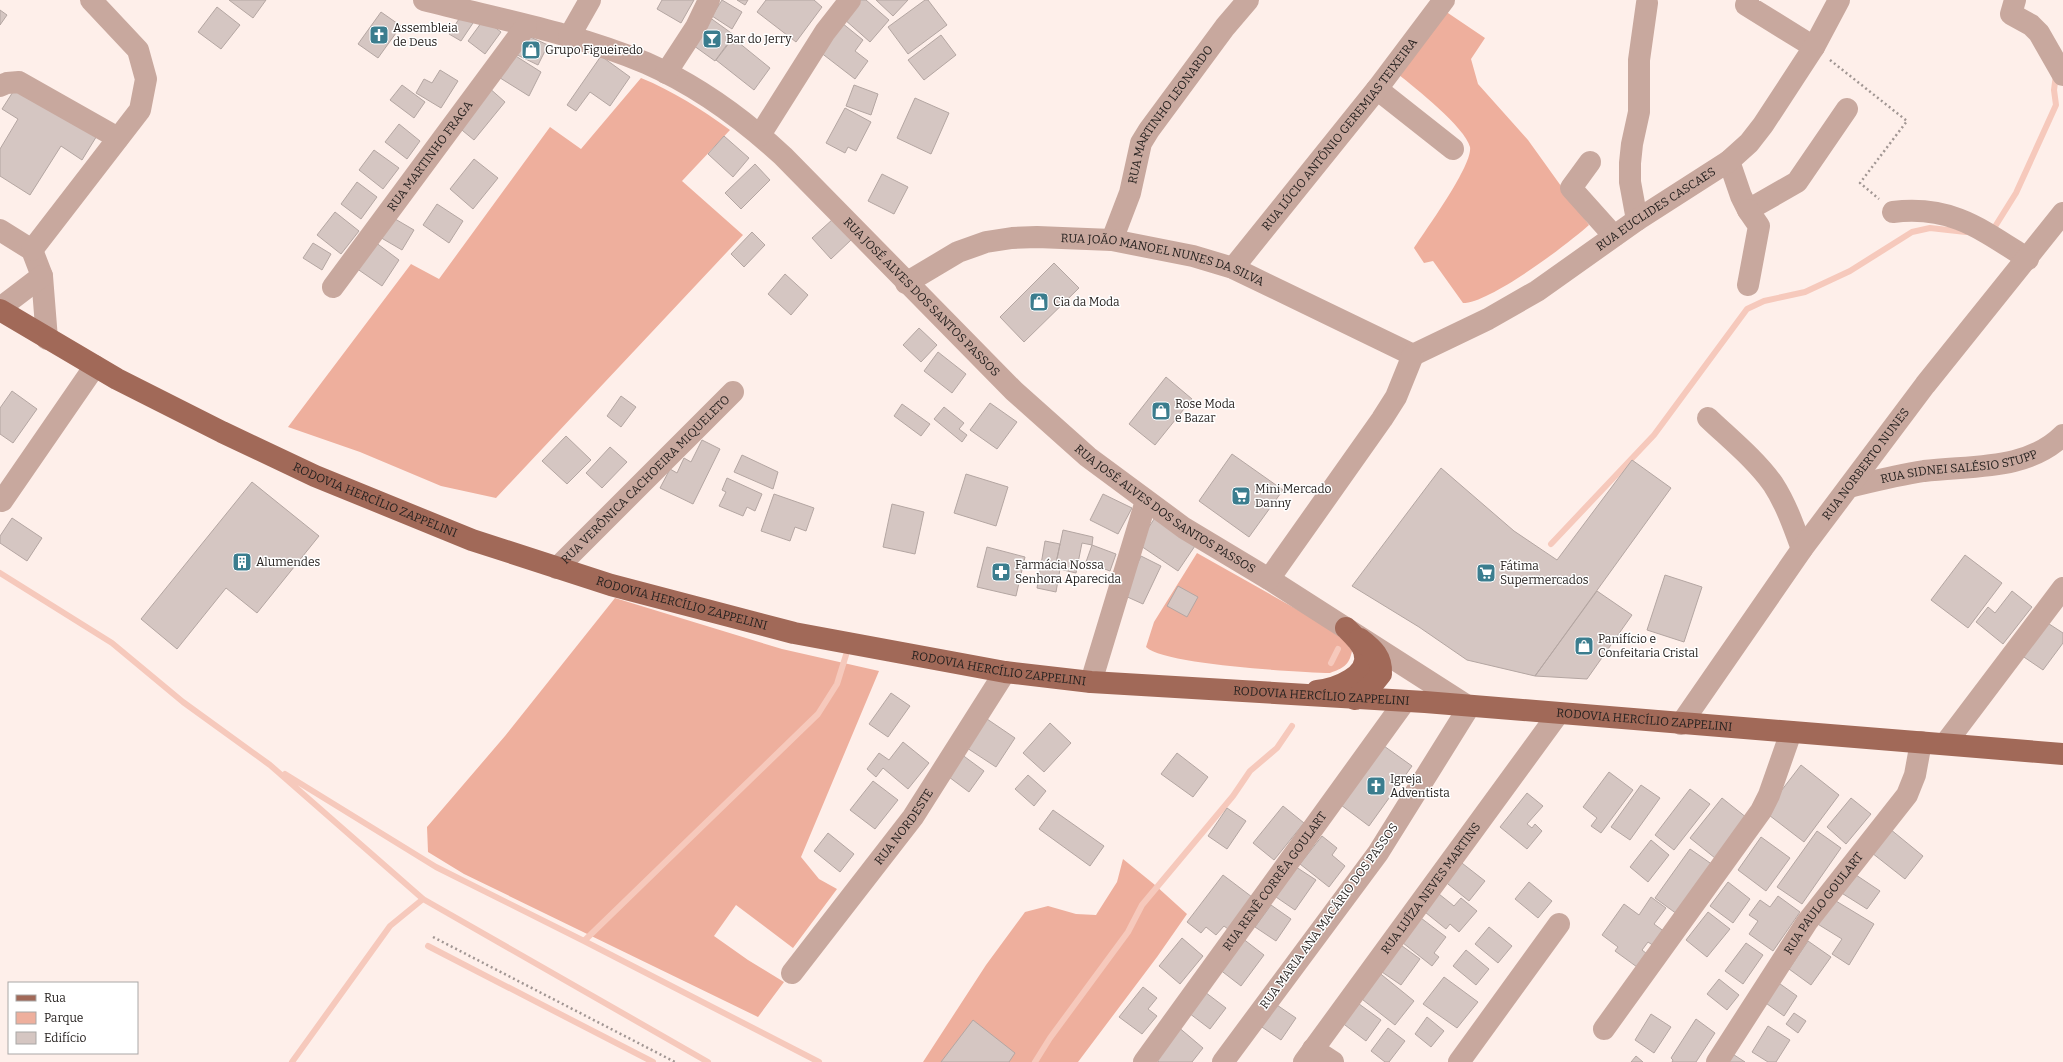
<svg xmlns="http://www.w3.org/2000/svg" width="2063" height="1062" font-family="Bitter,serif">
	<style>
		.green { fill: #eeaf9d }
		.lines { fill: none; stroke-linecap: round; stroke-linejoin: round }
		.stream { stroke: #f6c9bc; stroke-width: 6 }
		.building { fill: #d5c6c2; stroke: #b4a6a2 }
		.path { stroke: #a19693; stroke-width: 2.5; stroke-dasharray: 2 3; stroke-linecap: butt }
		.minor { stroke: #c8a89e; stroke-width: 22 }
		.major { stroke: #a16958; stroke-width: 22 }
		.labels { text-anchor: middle; stroke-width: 3; stroke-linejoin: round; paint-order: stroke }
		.poi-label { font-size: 12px; fill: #272220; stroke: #fff; text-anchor: start }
		.street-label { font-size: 12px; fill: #272220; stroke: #fff }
	</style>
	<rect width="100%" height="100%" fill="#feefea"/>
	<path class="green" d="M1445,11L1485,38L1471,59L1478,84L1528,140L1589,225C1568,244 1490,303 1463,303L1433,261L1424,263L1414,248C1425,231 1473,165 1470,147C1465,127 1415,88 1398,74Z
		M641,78C673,91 701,109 730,130L682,181L743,235L496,498L441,486L360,452L288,427L411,264L439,279L550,127L581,149Z
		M1197,553L1307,615L1343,639L1352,651C1349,666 1343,668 1330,673C1298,672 1164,665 1146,647L1154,622Z
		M615,598L782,649L879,671L801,857L819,879L837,889L793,948L736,905L714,936L748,960L784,982L758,1017L464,874L428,852L427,827L505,736Z
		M1123,859L1155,885L1187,914L1157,957L1078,1062H923L986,965L1025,912L1048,906L1076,914L1096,915L1117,882Z"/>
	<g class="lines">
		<path class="stream" d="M1996,225L2016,193L2056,105L2054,90L2056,75
			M1551,544L1654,435L1747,309L1764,301L1805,292L1850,271L1912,232L1930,228L1966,232
			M0,573L112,643L183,702L270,765L423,899L708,1062
			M1331,663L1338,649
			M285,774L436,867L584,941L819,1062
			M584,941L818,714L837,684L846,655
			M428,946L653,1062
			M292,1062L390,926L423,899
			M1035,1062L1050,1038L1128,932L1142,905L1233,796L1250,771L1277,748L1292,726"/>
	</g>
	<path class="building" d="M229,0H266L253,18Z
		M662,0H694L681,23L657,9Z
		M722,0L742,12L732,29L712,16Z
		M737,0H748L745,5Z
		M766,0H814L822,7L796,42L757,12Z
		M860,0H866L889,20L870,42L844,19Z
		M876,0H908L893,16Z
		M925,0H928L947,25L908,54L888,27Z
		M217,7L240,25L221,49L198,32Z
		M0,10L7,15L0,25Z
		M381,12L401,26L378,58L358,44Z
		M461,16L473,23L461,41L449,34Z
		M709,17L734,35L715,61L690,43Z
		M484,19L501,32L485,54L468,41Z
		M842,23L863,40L855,51L868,61L855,79L820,52Z
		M526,35L548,45L538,65L511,52Z
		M941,35L956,55L924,80L908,60Z
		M733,38L770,68L754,90L716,60Z
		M511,53L541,72L529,96L497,76Z
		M601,56L630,77L610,106L590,92L576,111L567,105Z
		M440,70L458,81L441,108L416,93L424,79L432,83Z
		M18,84L98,134L82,160L61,146L30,195L0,176V149L18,119L2,109Z
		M402,85L425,102L414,118L390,100Z
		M854,85L878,94L871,115L846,106Z
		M488,87L505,102L474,140L457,126Z
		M915,98L949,113L931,154L897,138Z
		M845,108L871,122L856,151L848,147L845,153L826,143Z
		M399,124L420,141L407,159L385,142Z
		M724,136L749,158L733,177L708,154Z
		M374,150L399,168L383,189L359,170Z
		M474,159L498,178L473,209L450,189Z
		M755,164L770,180L741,209L725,193Z
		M882,174L908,187L894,214L868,201Z
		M357,182L377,197L361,219L341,204Z
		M437,204L463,221L449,243L423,225Z
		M335,212L359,231L341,254L317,235Z
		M390,216L414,230L402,250L378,236Z
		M833,219L851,240L831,259L812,238Z
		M752,232L765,245L744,267L731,254Z
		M375,242L399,260L382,286L356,268Z
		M313,243L331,254L322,270L303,258Z
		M1054,263L1079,288L1024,342L1000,317Z
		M785,274L808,295L791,315L768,294Z
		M919,328L937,345L921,362L903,345Z
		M938,352L966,374L952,393L924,371Z
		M1166,377L1192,399L1155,445L1129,424Z
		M12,391L37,409L13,443L0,434V408Z
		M621,396L636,407L621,427L607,416Z
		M990,403L1017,422L997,449L970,430Z
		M902,404L930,424L921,436L894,416Z
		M944,407L964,423L959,429L967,435L962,442L934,419Z
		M566,436L591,460L567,484L542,461Z
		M702,440L720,449L693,504L660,488L670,469L677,473L684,458L691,462Z
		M610,447L627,462L602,488L586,473Z
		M1232,454L1283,490L1249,537L1199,501Z
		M742,455L778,472L773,489L734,472Z
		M1632,460L1671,488L1535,676L1467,660L1419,627L1352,586L1441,468L1514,531L1557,560Z
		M966,474L1008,487L996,526L954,513Z
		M727,478L762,494L755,511L747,507L743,516L719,506L726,492L722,490Z
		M252,482L319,536L257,613L226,588L177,649L141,619Z
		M774,494L814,508L806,531L795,527L790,541L761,531Z
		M1103,494L1132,508L1118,534L1090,520Z
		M892,504L924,512L915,554L883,547Z
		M1156,516L1197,543L1178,571L1138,544Z
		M12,518L42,538L27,561L0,543V536Z
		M1063,530L1093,537L1092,545L1082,543L1076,573L1055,568Z
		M1045,541L1060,544L1055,568L1060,569L1056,592L1037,588Z
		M1092,545L1116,554L1110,571L1086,562Z
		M987,547L1025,557L1016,596L977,587Z
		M1965,555L2002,583L1968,628L1931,600Z
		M1141,556L1161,566L1143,604L1123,595Z
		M1665,575L1702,587L1684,642L1647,630Z
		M1178,586L1198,597L1187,617L1167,606Z
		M1597,591L1632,615L1587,679L1535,676Z
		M2012,591L2032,607L2003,644L1976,622L1988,607L1995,613Z
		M2043,620L2063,633V643L2043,670L2018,653Z
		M891,693L910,706L888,737L869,724Z
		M987,719L1015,738L996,767L967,748Z
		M1050,723L1071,743L1044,772L1023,753Z
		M903,742L929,763L908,789L883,768L876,777L867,769L879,753L889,760Z
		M1384,746L1412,766L1369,826L1341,805Z
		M1177,753L1208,777L1193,797L1161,774Z
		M961,754L984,771L969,792L945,774Z
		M1801,765L1839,795L1804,842L1765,812Z
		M1609,772L1633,790L1601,833L1591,826L1597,818L1583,807Z
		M1028,775L1046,791L1034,806L1015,789Z
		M873,781L898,800L875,829L850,810Z
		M1641,785L1660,798L1630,840L1611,827Z
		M1690,789L1710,804L1674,850L1655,835Z
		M1527,793L1543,806L1527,824L1532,828L1535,824L1542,831L1527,849L1500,827Z
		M1722,798L1747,818L1715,858L1690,838Z
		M1851,798L1871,814L1846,844L1827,827Z
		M1283,806L1304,823L1274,860L1253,843Z
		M1227,808L1246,821L1227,849L1208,836Z
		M1053,810L1104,846L1090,866L1039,829Z
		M1890,829L1923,856L1905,879L1872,853Z
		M1817,831L1841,848L1802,904L1777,887Z
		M828,833L854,854L840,872L814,851Z
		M1322,836L1337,848L1332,855L1345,866L1329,887L1300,864Z
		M1761,837L1790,858L1766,891L1738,870Z
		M1651,840L1669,855L1648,882L1630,867Z
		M1690,849L1713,865L1677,914L1655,898Z
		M1458,860L1485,881L1469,901L1443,880Z
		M1296,867L1316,880L1295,910L1276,897Z
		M1853,873L1880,891L1867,909L1840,892Z
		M1223,875L1252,897L1228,929L1224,926L1216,935L1206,927L1201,933L1187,922Z
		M1529,882L1552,901L1538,918L1515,899Z
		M1728,882L1750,899L1733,923L1710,906Z
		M1434,890L1454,906L1461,898L1477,911L1459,932L1450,924L1446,929L1420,908Z
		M1778,896L1800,912L1773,951L1749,934L1758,921L1749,915L1760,900L1770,907Z
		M1651,897L1666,908L1654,924L1665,932L1654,946L1648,942L1642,950L1647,954L1637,967L1615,951L1618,947L1602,935L1624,904L1639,915Z
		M1831,898L1874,924L1849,965L1832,954L1842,939L1816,923Z
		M1271,905L1291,919L1276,941L1255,927Z
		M1708,912L1730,929L1707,957L1686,940Z
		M1417,915L1446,937L1434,953L1439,957L1432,966L1398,939Z
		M1489,927L1512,946L1498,963L1475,944Z
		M1182,938L1203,956L1180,984L1159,966Z
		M1242,938L1264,955L1241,986L1219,969Z
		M1808,941L1831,957L1811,985L1789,969Z
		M1398,943L1420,959L1401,985L1379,970Z
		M1746,943L1763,955L1743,984L1725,971Z
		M1466,950L1489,969L1476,985L1453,966Z
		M1377,971L1414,1001L1395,1025L1358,996Z
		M1444,977L1478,1002L1457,1028L1423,1004Z
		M1719,979L1739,995L1727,1010L1707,994Z
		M1776,981L1797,996L1784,1016L1763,1001Z
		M1143,987L1157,998L1148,1009L1157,1016L1142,1034L1119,1017Z
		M1201,989L1226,1008L1210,1029L1185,1010Z
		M1271,1001L1296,1018L1281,1040L1256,1023Z
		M1355,1001L1381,1020L1366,1041L1341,1022Z
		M1794,1013L1806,1021L1798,1033L1786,1024Z
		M1651,1014L1671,1027L1654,1053L1635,1040Z
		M1427,1017L1444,1031L1431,1047L1415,1034Z
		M1696,1019L1715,1033L1696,1062H1672L1673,1060L1671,1058Z
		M973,1020L1015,1053L1009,1062H941Z
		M1177,1026L1203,1048L1192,1062H1159L1152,1056Z
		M1768,1026L1790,1040L1776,1062H1768L1752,1052Z
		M1388,1028L1405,1041L1389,1062H1385L1371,1051Z
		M1728,1051L1745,1062H1722Z
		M1636,1056L1643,1062H1631Z"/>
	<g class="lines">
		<path class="path" d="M1830,60L1907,121L1860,183L1879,199
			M433,937L675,1062"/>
		<g class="minor">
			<path id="s1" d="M424,0C498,19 575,33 646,63C696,85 743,119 783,156L1014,391L1088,457L1184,528L1269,579L1469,707L1378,853L1223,1062"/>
			<path d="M1748,0L1746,5L1814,47"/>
			<path d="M2015,0L2011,14L2031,25L2039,33L2063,75"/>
			<path d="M569,37L590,0"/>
			<path d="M666,73L696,27L709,0"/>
			<path d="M0,86L7,83L19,82L118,138"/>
			<path d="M1377,89L1453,149"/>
			<path d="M760,135L825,32L850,0"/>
			<path d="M1729,161L1741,196L1748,210L1797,182L1847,109"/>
			<path d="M1590,162L1571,188L1614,236"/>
			<path d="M1893,212C1951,205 1981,229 2028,259"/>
			<path d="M1637,220L1630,182V163L1632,144L1639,112V60L1647,3"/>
			<path d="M0,230L32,250L42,276L47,339"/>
			<path id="s2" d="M1112,240L1130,193L1141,143L1149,130L1225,27L1248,0"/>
			<path d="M32,250L140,110L146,79L138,50L91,0"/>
			<path id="s3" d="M1233,268L1377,89L1444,0"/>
			<path id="s4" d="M906,283L958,252L986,242L1012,238L1037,237L1112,240L1193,256L1233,268L1413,355"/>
			<path d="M1748,285L1759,226L1748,210"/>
			<path id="s5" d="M333,287L526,26"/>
			<path d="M0,308L42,276"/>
			<path id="s6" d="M1413,355L1488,319L1537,291L1637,220L1729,161L1749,143L1763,125L1814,47L1839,0"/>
			<path d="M1708,418C1730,439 1755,459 1773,484C1786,504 1794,527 1802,549"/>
			<path id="s7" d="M1849,487C1874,481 1898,475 1924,471C1971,465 2027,471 2063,435"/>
			<path d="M2,501L95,366"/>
			<path id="s8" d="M557,568L733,392"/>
			<path d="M1269,579L1382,419L1396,397L1413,355"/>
			<path d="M1091,682L1146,501"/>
			<path id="s9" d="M1681,724L1802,549L1925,385L2063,213"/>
			<path d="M1945,744L2063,588"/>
			<path id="s10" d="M792,973L913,817L1005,672"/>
			<path d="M1604,1029L1761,811L1769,795L1791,732"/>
			<path d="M1313,1049L1333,1062"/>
			<path id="s11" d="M1144,1062L1405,701"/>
			<path id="s12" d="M1304,1062L1558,714"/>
			<path d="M1459,1062L1559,924"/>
			<path id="s13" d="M1717,1062L1807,922L1907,795L1915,775L1921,742"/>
		</g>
		<g class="major">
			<path id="s14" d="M0,310L117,379L222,432L315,476L472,540L611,585L794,633L1005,672L1091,682L1425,702L2063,754"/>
			<path d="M1317,691C1335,689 1373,676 1364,651C1361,642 1353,635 1346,628"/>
			<path d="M1355,699L1373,684L1381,674C1382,657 1373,649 1360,639"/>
		</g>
	</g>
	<defs>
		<symbol id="church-square" viewBox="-11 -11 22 22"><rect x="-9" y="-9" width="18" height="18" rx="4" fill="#3b7d8e" stroke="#fff"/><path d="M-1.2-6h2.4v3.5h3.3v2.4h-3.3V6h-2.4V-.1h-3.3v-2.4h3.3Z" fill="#fff"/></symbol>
		<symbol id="bar-square" viewBox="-11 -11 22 22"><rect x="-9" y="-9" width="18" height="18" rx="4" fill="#3b7d8e" stroke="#fff"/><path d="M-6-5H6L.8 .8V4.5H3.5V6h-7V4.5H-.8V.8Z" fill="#fff"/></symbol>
		<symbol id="shop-square" viewBox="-11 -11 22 22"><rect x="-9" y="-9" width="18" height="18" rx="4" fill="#3b7d8e" stroke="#fff"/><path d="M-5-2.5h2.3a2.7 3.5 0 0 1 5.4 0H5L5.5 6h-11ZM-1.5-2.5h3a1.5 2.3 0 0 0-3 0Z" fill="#fff"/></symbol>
		<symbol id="supermarket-square" viewBox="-11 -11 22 22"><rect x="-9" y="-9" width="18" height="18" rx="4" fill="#3b7d8e" stroke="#fff"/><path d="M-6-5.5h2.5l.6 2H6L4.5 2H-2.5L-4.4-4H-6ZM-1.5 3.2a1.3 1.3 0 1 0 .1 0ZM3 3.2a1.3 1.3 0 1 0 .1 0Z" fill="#fff"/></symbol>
		<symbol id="building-square" viewBox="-11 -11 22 22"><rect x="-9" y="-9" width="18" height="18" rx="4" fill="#3b7d8e" stroke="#fff"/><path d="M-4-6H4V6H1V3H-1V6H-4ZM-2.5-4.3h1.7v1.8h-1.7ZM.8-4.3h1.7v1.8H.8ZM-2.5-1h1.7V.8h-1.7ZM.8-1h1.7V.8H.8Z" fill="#fff"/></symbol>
		<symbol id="pharmacy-square" viewBox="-11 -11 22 22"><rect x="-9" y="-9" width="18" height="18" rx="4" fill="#3b7d8e" stroke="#fff"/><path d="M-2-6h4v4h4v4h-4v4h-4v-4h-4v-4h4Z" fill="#fff"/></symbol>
	</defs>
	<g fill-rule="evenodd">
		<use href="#church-square" x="368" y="24" width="22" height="22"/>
		<use href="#bar-square" x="701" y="28" width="22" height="22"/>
		<use href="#shop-square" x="520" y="39" width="22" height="22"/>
		<use href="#shop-square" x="1028" y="291" width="22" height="22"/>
		<use href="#shop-square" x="1150" y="400" width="22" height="22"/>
		<use href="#supermarket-square" x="1230" y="485" width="22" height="22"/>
		<use href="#building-square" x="231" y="551" width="22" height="22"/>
		<use href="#pharmacy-square" x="990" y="561" width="22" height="22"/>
		<use href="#supermarket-square" x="1475" y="562" width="22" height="22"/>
		<use href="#shop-square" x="1573" y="635" width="22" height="22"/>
		<use href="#church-square" x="1365" y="775" width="22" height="22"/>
	</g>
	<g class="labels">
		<g class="poi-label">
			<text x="393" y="32">Assembleia<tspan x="393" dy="14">de Deus</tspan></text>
			<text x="726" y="43">Bar do Jerry</text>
			<text x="545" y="54">Grupo Figueiredo</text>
			<text x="1053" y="306">Cia da Moda</text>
			<text x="1175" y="408">Rose Moda<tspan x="1175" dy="14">e Bazar</tspan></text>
			<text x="1255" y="493">Mini Mercado<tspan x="1255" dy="14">Danny</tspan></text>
			<text x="256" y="566">Alumendes</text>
			<text x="1015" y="569">Farmácia Nossa<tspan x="1015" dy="14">Senhora Aparecida</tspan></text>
			<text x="1500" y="570">Fátima<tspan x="1500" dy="14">Supermercados</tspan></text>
			<text x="1598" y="643">Panifício e<tspan x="1598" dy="14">Confeitaria Cristal</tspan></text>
			<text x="1390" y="783">Igreja<tspan x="1390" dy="14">Adventista</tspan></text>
		</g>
		<g class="street-label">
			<text dy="4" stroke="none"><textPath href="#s2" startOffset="140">RUA MARTINHO LEONARDO</textPath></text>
			<text dy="4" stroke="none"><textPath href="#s3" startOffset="171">RUA LÚCIO ANTÔNIO GEREMIAS TEIXEIRA</textPath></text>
			<text dy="4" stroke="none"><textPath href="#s5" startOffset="163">RUA MARTINHO FRAGA</textPath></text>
			<text dy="4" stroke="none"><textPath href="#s6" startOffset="284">RUA EUCLIDES CASCAES</textPath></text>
			<text dy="4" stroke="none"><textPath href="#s4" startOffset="270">RUA JOÃO MANOEL NUNES DA SILVA</textPath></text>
			<text dy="4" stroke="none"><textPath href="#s1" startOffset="595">RUA JOSÉ ALVES DOS SANTOS PASSOS</textPath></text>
			<text dy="4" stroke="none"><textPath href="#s9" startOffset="319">RUA NORBERTO NUNES</textPath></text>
			<text dy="4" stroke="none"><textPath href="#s7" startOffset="112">RUA SIDNEI SALÉSIO STUPP</textPath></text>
			<text dy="4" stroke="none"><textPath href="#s8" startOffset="125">RUA VERÔNICA CACHOEIRA MIQUELETO</textPath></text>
			<text dy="4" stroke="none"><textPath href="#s14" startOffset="421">RODOVIA HERCÍLIO ZAPPELINI</textPath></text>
			<text dy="4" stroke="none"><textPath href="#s1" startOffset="919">RUA JOSÉ ALVES DOS SANTOS PASSOS</textPath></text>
			<text dy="4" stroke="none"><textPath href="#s14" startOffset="745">RODOVIA HERCÍLIO ZAPPELINI</textPath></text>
			<text dy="4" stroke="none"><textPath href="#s14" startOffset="1069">RODOVIA HERCÍLIO ZAPPELINI</textPath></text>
			<text dy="4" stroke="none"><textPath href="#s14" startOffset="1393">RODOVIA HERCÍLIO ZAPPELINI</textPath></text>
			<text dy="4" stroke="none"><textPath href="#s14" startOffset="1717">RODOVIA HERCÍLIO ZAPPELINI</textPath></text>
			<text dy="4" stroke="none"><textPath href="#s10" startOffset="184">RUA NORDESTE</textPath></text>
			<text dy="4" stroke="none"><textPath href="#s11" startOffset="223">RUA RENÊ CORRÊA GOULART</textPath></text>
			<text dy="4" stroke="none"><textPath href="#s12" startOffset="215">RUA LUÍZA NEVES MARTINS</textPath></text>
			<text dy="4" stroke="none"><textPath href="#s13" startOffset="191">RUA PAULO GOULART</textPath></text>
			<text transform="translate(1329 916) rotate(-54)" y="4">RUA MARIA ANA MACÁRIO DOS PASSOS</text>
		</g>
	</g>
	<rect x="8" y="982" width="130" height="72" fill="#ffffff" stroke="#a9a7a6"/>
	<rect x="16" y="995" width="20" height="6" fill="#a16958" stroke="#a9a7a6"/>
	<text x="44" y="1002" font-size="12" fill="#272220">Rua</text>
	<rect x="16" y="1012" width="20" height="12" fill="#eeaf9d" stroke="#a9a7a6"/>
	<text x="44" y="1022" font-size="12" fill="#272220">Parque</text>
	<rect x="16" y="1032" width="20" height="12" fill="#d5c6c2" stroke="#a9a7a6"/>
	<text x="44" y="1042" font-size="12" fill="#272220">Edifício</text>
</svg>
